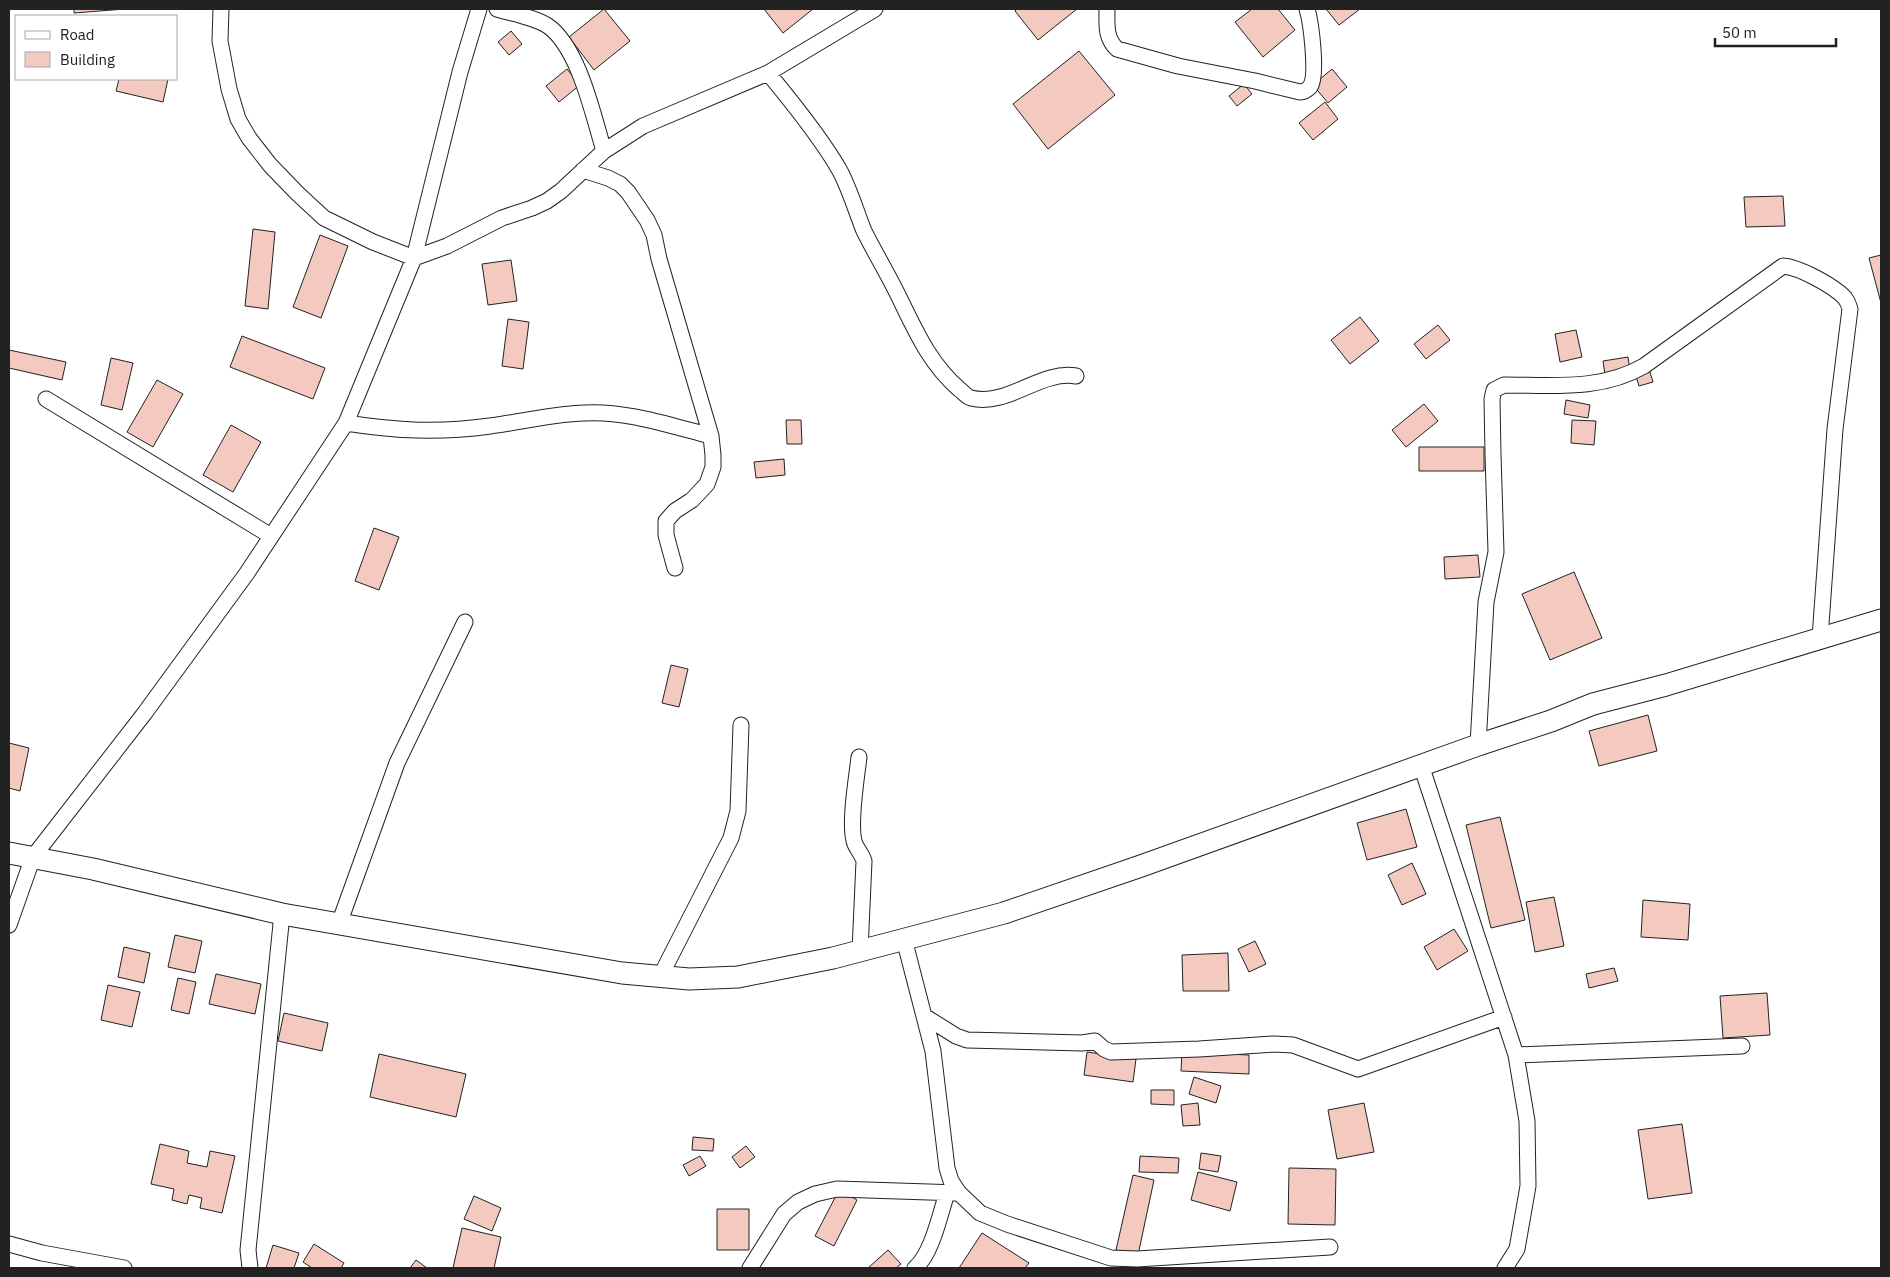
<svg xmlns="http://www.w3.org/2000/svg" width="1890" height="1277" font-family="'IBM Plex Sans',sans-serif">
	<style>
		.building { fill: #f3c9c0; stroke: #222 }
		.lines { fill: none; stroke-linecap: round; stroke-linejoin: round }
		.street-casing { stroke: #222; stroke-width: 17 }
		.secondary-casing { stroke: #222; stroke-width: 23 }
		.street { stroke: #fff; stroke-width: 15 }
		.secondary { stroke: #fff; stroke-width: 21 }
	</style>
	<rect width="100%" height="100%" fill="#fff"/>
	<path class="building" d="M74,9H125L74,13Z
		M604,9L630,41L594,70L569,37Z
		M764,9H813L783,33Z
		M1017,9H1077L1038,40L1015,11Z
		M1252,9H1278L1295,30L1263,57L1235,22Z
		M1326,9H1360L1339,25Z
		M511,31L522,44L509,55L498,42Z
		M1079,51L1115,95L1048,149L1013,104Z
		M567,69L580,85L559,102L546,86Z
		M1332,69L1347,87L1328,103L1313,85Z
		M119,79H168L163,102L116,91Z
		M1244,84L1252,94L1237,106L1229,96Z
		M1325,102L1338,119L1313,140L1299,123Z
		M1783,196L1785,226L1746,227L1744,197Z
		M253,229L275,232L268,309L245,306Z
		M320,235L348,246L321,318L293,307Z
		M1881,255V303L1869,258Z
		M511,260L517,301L488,305L482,264Z
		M1360,317L1379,341L1350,364L1331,340Z
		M508,319L529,322L523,369L502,366Z
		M1438,325L1450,340L1426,359L1414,344Z
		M1576,330L1582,357L1560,362L1555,334Z
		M242,336L325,368L313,399L230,367Z
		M9,350L66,362L62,380L9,368Z
		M1628,357L1630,371L1605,375L1603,361Z
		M111,358L133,363L122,410L101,405Z
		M1649,369L1653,382L1639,386L1635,373Z
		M157,380L183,394L153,447L127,432Z
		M1566,400L1590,405L1588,418L1564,414Z
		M1424,404L1438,421L1406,447L1392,430Z
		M786,420H801L802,444H787Z
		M1572,420L1596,421L1594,445L1571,443Z
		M231,425L261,442L233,492L203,475Z
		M1419,447H1484V471H1419Z
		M784,459L785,475L756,478L754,462Z
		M374,528L399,537L379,590L355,581Z
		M1478,555L1480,577L1445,579L1444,557Z
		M1574,572L1602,638L1550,660L1522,594Z
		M671,665L688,669L679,707L662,703Z
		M1648,715L1657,751L1599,766L1589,731Z
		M9,743L29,748L20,791L9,788Z
		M1406,809L1417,847L1367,860L1357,823Z
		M1500,817L1525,920L1491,928L1466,825Z
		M1412,863L1426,894L1402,905L1388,875Z
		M1554,897L1564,946L1535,952L1526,902Z
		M1643,900L1690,904L1688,940L1641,937Z
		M1454,929L1468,951L1437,970L1424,947Z
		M175,935L202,941L195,973L168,967Z
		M1255,941L1266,964L1249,972L1238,949Z
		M124,947L150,953L144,983L118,977Z
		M1228,953L1229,991H1183L1182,955Z
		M1614,968L1618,981L1589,988L1586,974Z
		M216,974L261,984L255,1014L209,1004Z
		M178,978L196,982L189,1014L171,1010Z
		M108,985L140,992L132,1027L101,1020Z
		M1767,993L1770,1035L1723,1038L1720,996Z
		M284,1013L328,1023L322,1051L278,1041Z
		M1087,1052L1136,1059L1133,1082L1084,1075Z
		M1182,1052L1249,1055V1074L1181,1071Z
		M379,1054L466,1074L456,1117L370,1097Z
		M1194,1077L1221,1086L1216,1103L1189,1094Z
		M1151,1090H1174V1105L1151,1104Z
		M1198,1103L1200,1125L1183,1126L1181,1105Z
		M1364,1103L1374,1152L1337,1159L1328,1110Z
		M1682,1124L1692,1193L1648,1199L1638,1130Z
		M693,1137L714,1139L713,1151L692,1150Z
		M160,1144L189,1151L187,1163L207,1167L210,1151L235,1156L222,1213L200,1208L202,1198L189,1195L187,1204L172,1200L174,1189L151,1184Z
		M746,1146L755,1157L740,1168L732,1157Z
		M1201,1153L1221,1156L1218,1172L1199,1169Z
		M700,1156L706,1166L689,1176L683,1165Z
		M1140,1156L1179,1158L1178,1173L1139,1172Z
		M1289,1168L1336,1169L1335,1225L1288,1224Z
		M1198,1172L1237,1182L1230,1211L1191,1200Z
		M1133,1175L1154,1180L1138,1255L1116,1250Z
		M839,1190L857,1200L834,1246L815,1236Z
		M474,1196L501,1208L492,1231L464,1219Z
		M717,1209H749V1250H717Z
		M462,1228L501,1237L494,1268H453Z
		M982,1233L1029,1263L1025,1268H959Z
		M314,1244L344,1263L341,1268H312L303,1262Z
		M273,1245L299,1253L294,1268H266Z
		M888,1250L901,1264L896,1268H868Z
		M416,1260L427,1268H410Z"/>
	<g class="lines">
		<defs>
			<path id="street" d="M221,9L220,41L229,89L238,119L249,138L270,165L297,193L324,218L373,242L414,258L447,246L502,218L532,208L547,201L561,191L604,151L643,126L768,73L875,9
				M497,9C514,14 534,17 548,26C579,48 593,115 604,151
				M1107,9C1107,24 1105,38 1117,49L1178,66L1255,81L1300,92C1304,92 1307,90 1310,87C1318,76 1311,22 1307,9
				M768,73C792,102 822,139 840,171C850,190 856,211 864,231C874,251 886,271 896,291C914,327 928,362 959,389C963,392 967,397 971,398C1008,407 1040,370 1076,376
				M583,170L608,178L620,184L628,192L647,220L654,235L659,259L711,436L713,455V467L707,484L692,500L675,511L666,521V535L675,568
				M46,399L271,536
				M346,423C397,431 439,433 490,426C528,421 564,411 603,413C639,415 676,427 711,436
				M1478,745L1486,602L1496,552L1493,454L1492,399L1494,390L1504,385C1552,385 1601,391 1644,366L1783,266C1799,267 1834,286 1845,298C1848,302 1849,305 1850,309L1835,429L1820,638
				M859,757C857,776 848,827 855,844C857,849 862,854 864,861L860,951
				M1421,765L1516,1055L1527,1121L1528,1186L1517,1249L1505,1268
				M339,924L397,763L465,622
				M9,925L33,857L144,714L247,573L346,423L414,258L460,72L479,9
				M904,939L933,1051L947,1168L951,1181L959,1193L980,1213L1007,1224L1111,1258L1137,1259L1330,1247
				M660,977L731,838L738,811L741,725
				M924,1016L956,1036L967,1040L1082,1043L1095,1041L1104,1049L1111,1052L1199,1049L1274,1044L1293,1045L1358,1069L1504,1017
				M1516,1055L1742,1046
				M9,1244L42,1253L124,1268
				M250,1268L248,1250L282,914
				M750,1268L784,1214L798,1202L815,1194L837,1189L959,1193
				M915,1268C932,1254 940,1214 947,1193"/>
			<path id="secondary" d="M9,853L93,869L282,914L622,973L689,979L738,977L833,958L1004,913L1141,866L1478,745L1551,721L1593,704L1666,685L1881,620"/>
		</defs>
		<use href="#street" class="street-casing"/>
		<use href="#secondary" class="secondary-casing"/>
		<use href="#street" class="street"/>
		<use href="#secondary" class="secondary"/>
	</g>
	<rect width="1890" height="1277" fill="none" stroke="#222222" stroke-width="20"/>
	<rect x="15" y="15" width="162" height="65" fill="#ffffff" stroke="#a7a7a7"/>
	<rect x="25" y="31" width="25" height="8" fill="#ffffff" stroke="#a7a7a7"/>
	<text x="60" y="40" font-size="15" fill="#222222">Road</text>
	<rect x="25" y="52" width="25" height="15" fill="#f3c9c0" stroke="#a7a7a7"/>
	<text x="60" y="65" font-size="15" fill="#222222">Building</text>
	<path d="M1715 38v8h121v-8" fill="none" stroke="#222222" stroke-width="2.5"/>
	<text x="1722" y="38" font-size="15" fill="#222222" stroke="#ffffff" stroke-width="4" paint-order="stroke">50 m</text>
</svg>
